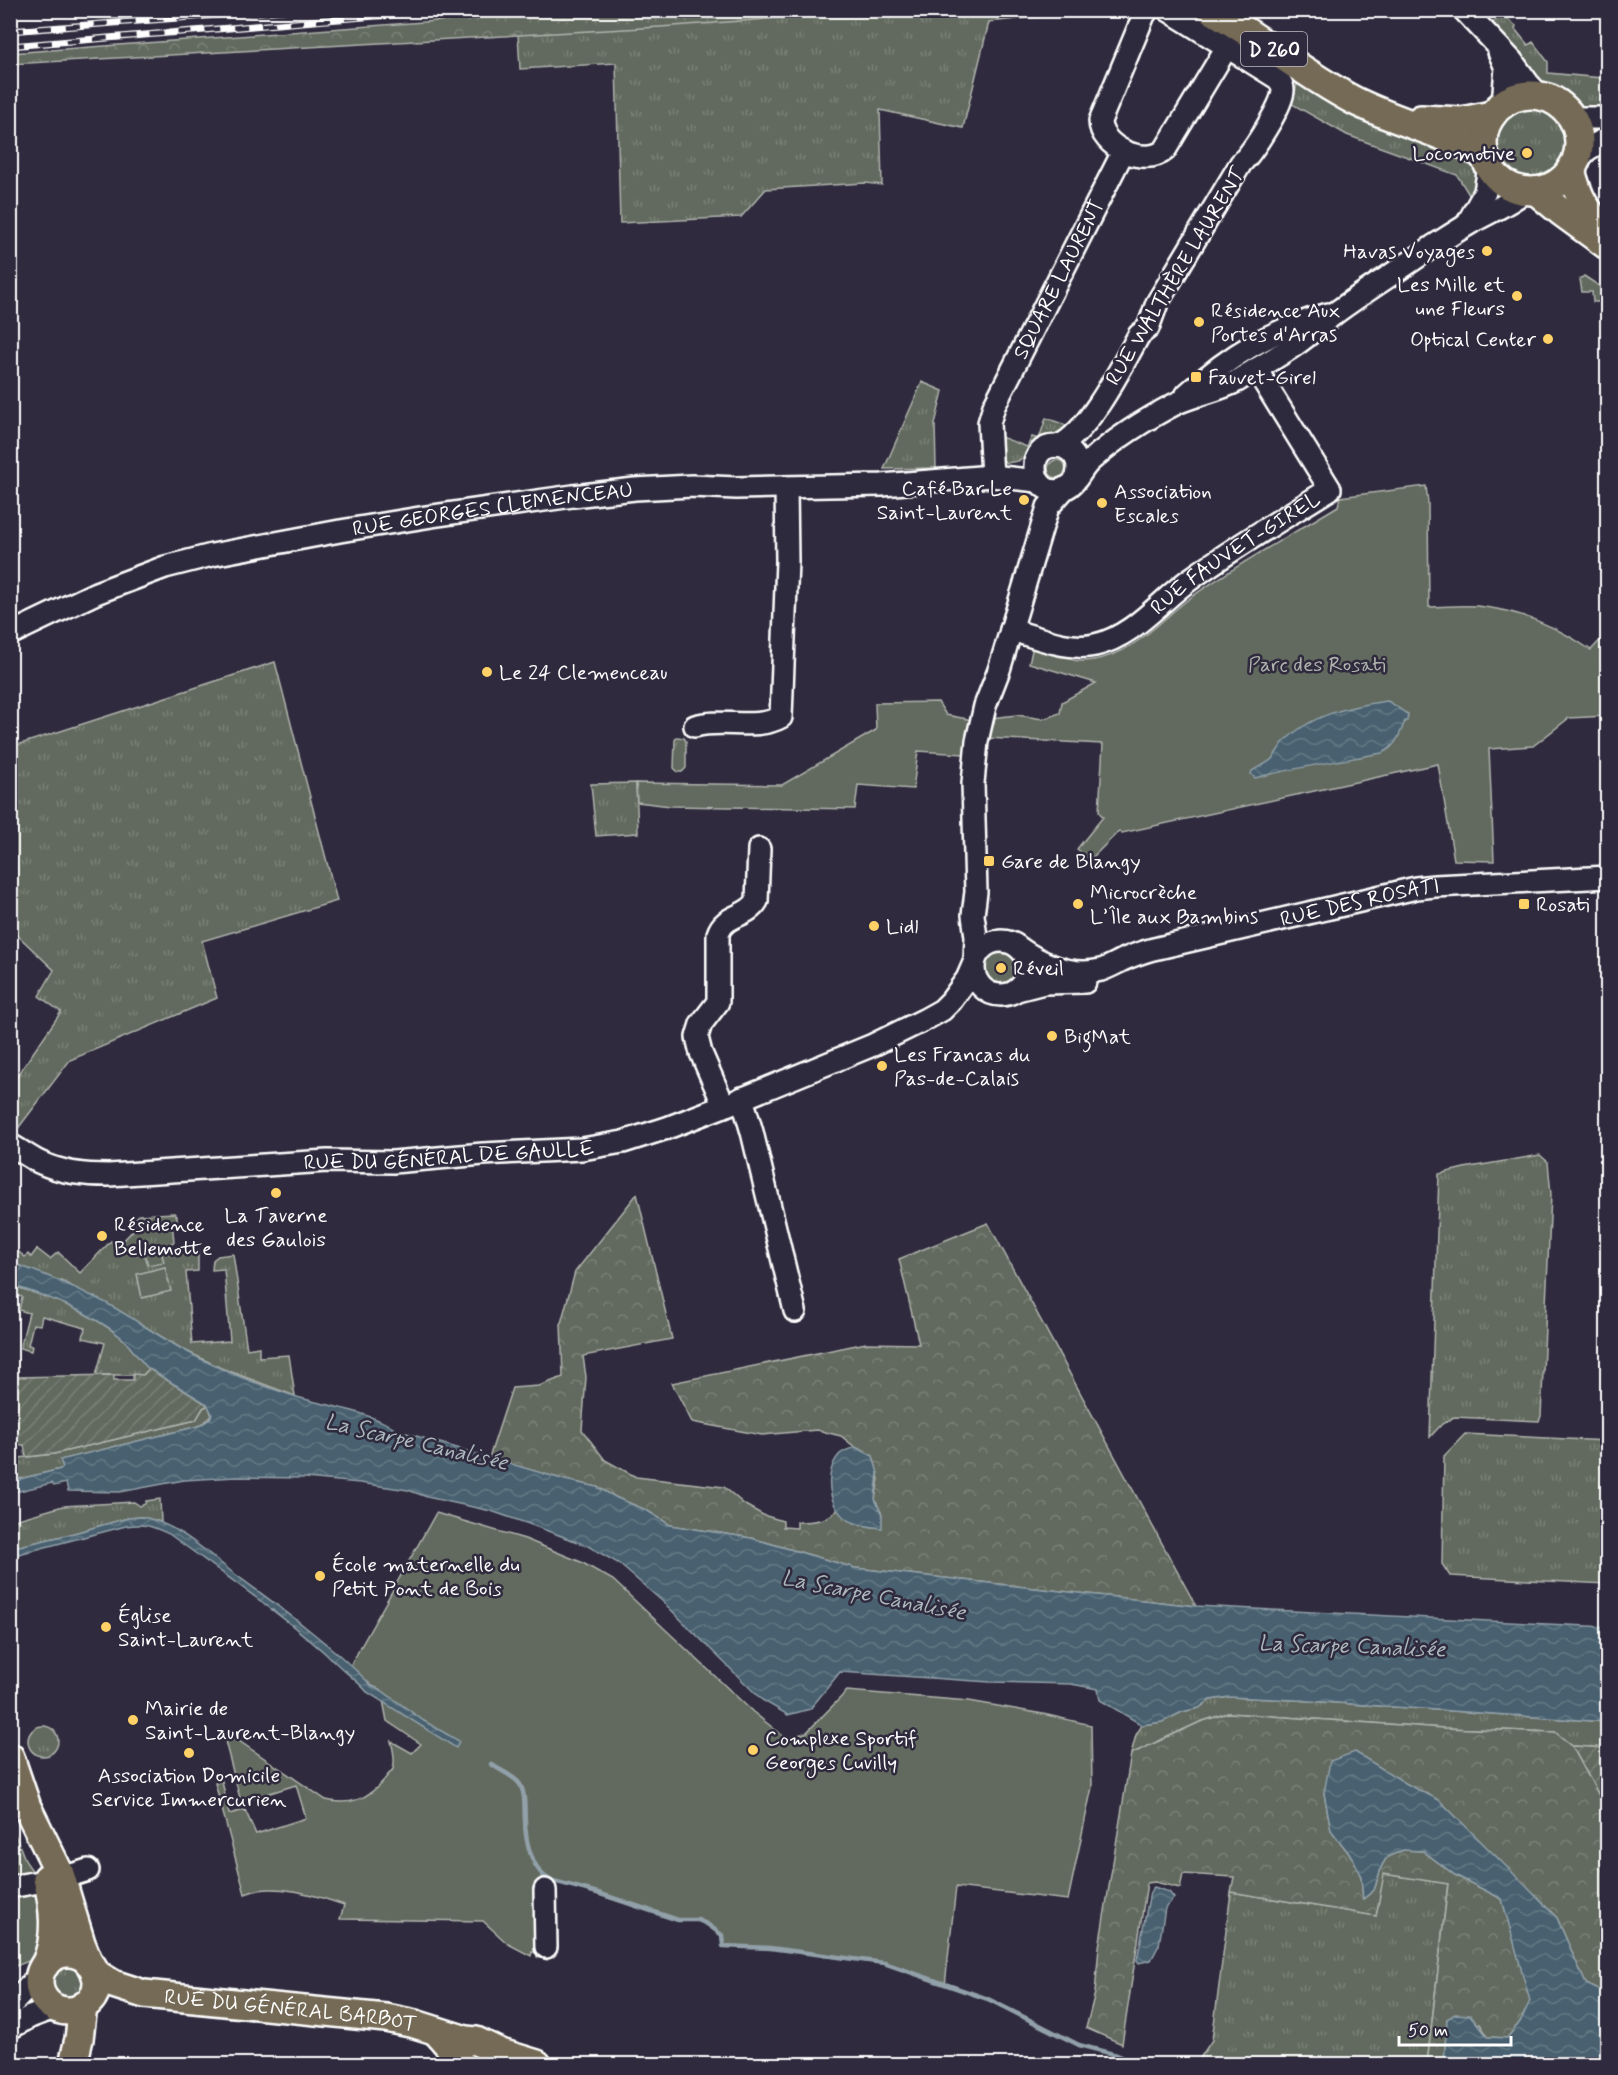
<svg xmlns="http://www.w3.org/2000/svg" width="1618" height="2075" font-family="Mynerve,sans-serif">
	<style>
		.grass { fill: url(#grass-tufts); stroke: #b0b4ae; stroke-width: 1.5 }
		.forest { fill: url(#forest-crowns); stroke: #b0b4ae; stroke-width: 1.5 }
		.park { fill: #626a5e; stroke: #b0b4ae; stroke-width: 1.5 }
		.garden { fill: url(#garden-furrows); stroke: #b0b4ae; stroke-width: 1.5 }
		.water { fill: url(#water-waves); stroke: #91a0a9; stroke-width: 1.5 }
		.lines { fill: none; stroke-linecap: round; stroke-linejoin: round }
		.stream { stroke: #91a0a9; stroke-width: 4.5 }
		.minor-casing { stroke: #fff; stroke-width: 26 }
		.major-casing { stroke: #fff; stroke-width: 32 }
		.minor { stroke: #2f2a3d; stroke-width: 21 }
		.major { stroke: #756a55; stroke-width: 27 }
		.rail-casing { stroke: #fff; stroke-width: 7 }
		.rail { stroke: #2f2a3d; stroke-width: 4.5; stroke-dasharray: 14; stroke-linecap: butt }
		.poi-dot { fill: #ffd166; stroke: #2f2a3d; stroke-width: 2 }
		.labels { text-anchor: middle; stroke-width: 5; stroke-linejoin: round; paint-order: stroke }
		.shield { fill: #2f2a3d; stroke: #c1bfc5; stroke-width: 1.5 }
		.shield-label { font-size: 20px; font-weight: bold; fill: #fff }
		.poi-label { font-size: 21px; fill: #fff; stroke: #2f2a3d; text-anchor: start }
		.street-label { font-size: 21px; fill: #fff; stroke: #2f2a3d }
		.park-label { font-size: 21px; fill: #b0b4ae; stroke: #2f2a3d }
		.water-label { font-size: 22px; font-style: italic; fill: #adb8be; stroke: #2f2a3d }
	</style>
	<defs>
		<pattern id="grass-tufts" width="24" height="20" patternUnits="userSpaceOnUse" patternTransform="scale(1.5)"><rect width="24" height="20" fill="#626a5e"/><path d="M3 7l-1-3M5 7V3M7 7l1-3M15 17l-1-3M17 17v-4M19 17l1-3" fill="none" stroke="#7a8076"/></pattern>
		<pattern id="forest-crowns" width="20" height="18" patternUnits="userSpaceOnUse" patternTransform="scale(1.5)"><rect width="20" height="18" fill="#626a5e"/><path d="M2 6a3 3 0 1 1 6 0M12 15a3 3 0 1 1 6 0" fill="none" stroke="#7a8076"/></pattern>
		<pattern id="garden-furrows" width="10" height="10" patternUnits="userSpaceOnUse" patternTransform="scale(1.5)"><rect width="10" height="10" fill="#626a5e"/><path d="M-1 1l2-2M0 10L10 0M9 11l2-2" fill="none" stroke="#7a8076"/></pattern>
		<pattern id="water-waves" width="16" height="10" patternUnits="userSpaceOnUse" patternTransform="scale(1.5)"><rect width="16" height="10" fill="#48616f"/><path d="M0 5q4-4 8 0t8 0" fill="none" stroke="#637985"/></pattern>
	</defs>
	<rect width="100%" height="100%" fill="#2f2a3d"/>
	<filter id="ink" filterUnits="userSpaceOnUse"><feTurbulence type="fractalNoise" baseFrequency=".0167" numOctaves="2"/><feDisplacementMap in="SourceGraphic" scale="12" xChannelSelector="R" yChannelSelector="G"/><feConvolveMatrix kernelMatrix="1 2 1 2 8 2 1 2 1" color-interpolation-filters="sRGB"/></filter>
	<g filter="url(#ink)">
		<path class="grass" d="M873,11H1058L1056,15L989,22L963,128L880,110L882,185L865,183L766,189L741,217L620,223L616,63L520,69L518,34Z
			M1499,16L1505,17L1516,26L1515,29L1528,45L1533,42L1548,62V73L1602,78V82H1607V111L1583,113L1560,92L1537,84L1527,63L1493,23Z
			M1308,82L1468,155L1479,180L1471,198L1457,175L1347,135L1292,104L1297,84Z
			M1496 145a35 35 0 1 1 70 0a35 35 0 1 1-70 0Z
			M1584,276L1607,291V302H1593L1592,292H1582L1580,279Z
			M922,382L943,391L935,424L936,468L884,469Z
			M1046,418L1071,427L1018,461L1006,463L997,453L996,435L1027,447L1032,437L1039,439Z
			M1048 469a9 9 0 1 1 18 0a9 9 0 1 1-18 0Z
			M275,662L337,901L202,941L217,998L70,1060L16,1131L11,1126V1085L61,1012L39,996L54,970L11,929V747Z
			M677,737L684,738L686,741V768L682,772H678L674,768L675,740Z
			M636,783L638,833L596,836L591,784Z
			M983 968a18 18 0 1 1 36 0a18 18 0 1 1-36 0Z
			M1540,1155L1548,1162L1551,1195L1541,1416L1539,1421L1454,1417L1442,1424L1430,1437L1439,1174L1464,1168Z
			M174,1213L177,1216V1220L172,1221L174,1242L171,1243V1251L198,1250V1271L186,1272L192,1344L230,1341L224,1269L212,1270L213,1260L218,1256L233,1254L247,1349L259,1347V1357L289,1355L295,1396L221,1368L182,1349L108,1305L63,1282L11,1263L10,1245L25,1257L28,1254L31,1257L37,1249L50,1259L58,1252L80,1273L111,1241L119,1248L124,1243L123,1241L138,1225L134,1220L139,1215Z
			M10,1285C49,1297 89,1311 121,1337C130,1345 138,1359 149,1369L143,1375H96L105,1343L83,1338L85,1328L42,1316L40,1325L33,1324L28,1345L32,1346L31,1351L20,1348L29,1313L19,1310L22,1297L11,1294Z
			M208,1405L212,1416L199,1426L61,1460L63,1467L61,1469L11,1481L10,1459L54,1454L195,1420L203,1408Z
			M1465,1434L1607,1441V1584L1450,1576L1442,1564L1444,1456Z
			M160,1499L161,1522L142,1517L128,1518L67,1535L11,1548V1521L63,1506L134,1502L140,1506L145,1504L146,1501Z
			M1229,1697L1295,1700L1607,1722V1748L1572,1746L1555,1732L1444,1728L1228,1713L1200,1722L1131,1754L1136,1735L1142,1725L1162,1722L1182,1712L1199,1708L1210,1700Z
			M28 1741a15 15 0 1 1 30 0a15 15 0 1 1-30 0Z
			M1383,1874L1448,1883L1427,2064H1196L1212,2040L1231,1892L1376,1916Z
			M52 1982a16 16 0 1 1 32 0a16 16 0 1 1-32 0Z"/>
		<path class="forest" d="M572,11H873L660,27L11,64V53Z
			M637,1194L672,1339L583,1356L586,1377L582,1430L605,1460L636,1477L724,1487L745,1505L763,1515L783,1521V1527L797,1528V1522C814,1522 826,1521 839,1509L848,1520L882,1515L875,1499L879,1479L873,1456L855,1447L841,1436L817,1430L762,1435L692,1422L672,1383L866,1343L919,1344L899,1259L988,1223L1196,1606L855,1568L751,1538L670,1525L646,1510L617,1498L597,1487L565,1480L489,1458L512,1388L539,1386L563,1377L561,1323L575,1272Z
			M1228,1713L1444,1728L1555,1732L1572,1746L1607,1810V1994L1586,1984L1557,1918L1439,1800L1407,1784L1324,1793L1331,1830L1354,1860L1361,1877L1363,1899L1374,1890L1382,1865L1387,1857L1403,1850L1423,1851L1455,1875L1502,1899L1531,2001L1520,2022L1507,2038L1488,2037L1480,2024L1447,2019L1444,2064H1427L1448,1884L1384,1874L1376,1916L1231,1892L1234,1877L1183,1874L1180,1888L1155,1882L1147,1883L1122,2044L1086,2028L1095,1993L1099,1947L1131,1754L1200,1722Z"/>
		<path class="park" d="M1426,486L1428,503L1429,607C1447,607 1467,604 1485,607C1524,612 1559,628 1591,650L1607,633V716L1569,718L1533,746L1489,749L1494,861L1454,860L1438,764L1122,833L1119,831L1090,860L1077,849L1103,817L1099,812L1103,744L986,738L964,754L918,751L913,789L858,785L855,809L671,806L637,802L636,783L782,785L876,730L875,703L938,702L946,715L973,720L1017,715L1043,719L1060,713L1062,702L1096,683L1029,663L1034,642L1073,653V660C1089,663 1106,658 1121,651C1147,638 1167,615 1190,598C1237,564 1289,536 1338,506L1340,497Z
			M160,1248L164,1262L148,1265L144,1251Z
			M165,1267L171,1291L142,1298L137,1274Z
			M436,1513L525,1539L581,1562L613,1580L753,1712L787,1739L807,1732L847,1691L969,1701L1043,1714L1091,1725L1092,1787L1068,1900L956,1887L945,1985L884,1963L770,1948L723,1946L722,1935L707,1924L698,1920H678L545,1878L547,1960L537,1957V1953L532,1952L531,1956L508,1944L483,1921L340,1919L344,1905C317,1896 274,1881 245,1894L215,1783L222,1781L229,1814L245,1810L256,1834L306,1818L296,1785L241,1802L225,1741L236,1739L326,1800C350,1806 368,1799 384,1780C386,1777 391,1772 393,1769C396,1760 393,1749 391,1741L412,1753L421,1744L387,1721L381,1690L372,1686L350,1666Z
			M10,1822L26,1862L36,1876L41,1914L39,1944L29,1961L11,1968Z"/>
		<path class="garden" d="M149,1369L208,1405L203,1408L196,1420L54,1454L26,1457L24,1445H11L10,1395L11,1399L17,1398L16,1377L114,1375V1380H133V1374L143,1375Z
			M1572,1746L1607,1748V1810L1606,1808Z"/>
		<path class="water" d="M1387,701C1395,704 1399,710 1408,714L1407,721H1405C1400,734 1396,747 1382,753C1339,761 1297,767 1255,778L1251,774L1252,771C1258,767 1267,764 1272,759C1276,754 1279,748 1283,743C1309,715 1350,706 1387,701Z
			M11,1263C44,1273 77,1288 108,1304C133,1318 157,1335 182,1349C218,1369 258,1385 297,1397C323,1405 376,1413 396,1430L565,1480L597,1487L617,1498L646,1510L670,1525L751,1538L855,1568L1196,1606L1607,1627V1722L1295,1700L1229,1697L1210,1700L1199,1708L1182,1712L1162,1722L1142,1725L1100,1700L1098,1689L1071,1684L990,1682L840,1672L810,1709L788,1715L762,1700L662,1601L618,1563L588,1546L529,1524L491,1511L427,1497L408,1490L360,1483L305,1478L236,1477L184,1480L120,1492L68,1491L66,1483L54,1486L52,1483L11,1493V1481L61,1469L63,1467L60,1460L199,1426L210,1419L212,1414L207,1404L149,1369C138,1359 130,1345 121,1337C89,1311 49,1297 11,1285Z
			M855,1447L873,1456L878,1473L875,1499L882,1515V1528C871,1527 860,1526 850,1521C828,1510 823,1473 839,1455C842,1451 850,1449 855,1447Z
			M142,1517C176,1523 205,1551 232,1572C280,1607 331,1644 372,1686L381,1690L424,1721L459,1741L456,1748L367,1692C358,1681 347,1674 337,1664C285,1616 226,1576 169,1534C151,1526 145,1523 126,1526L11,1556V1548L67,1535L128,1518Z
			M1355,1752L1407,1784L1439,1800L1522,1882L1557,1918L1586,1984L1607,1994V2064H1444L1447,2019L1455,2014L1470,2015L1488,2037L1507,2038L1520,2022L1530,2001L1502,1899L1455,1875L1423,1851L1403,1850L1387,1857L1382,1865L1374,1890L1363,1899L1361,1877L1354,1860L1331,1830L1324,1793L1330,1761Z
			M1154,1887L1169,1892L1174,1898L1165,1908L1159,1945L1151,1960L1139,1963L1137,1960L1150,1892Z"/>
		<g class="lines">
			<path class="stream" d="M491,1764C499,1770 512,1775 519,1783C526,1792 524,1809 525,1820C525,1839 531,1870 550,1880L598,1893L678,1920H698L707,1924L722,1935L723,1946L770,1948L884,1963L988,1999L1079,2045L1117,2055L1138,2064"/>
			<defs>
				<g id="minor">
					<path d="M1148,10L1144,15L1100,121C1100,147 1145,167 1165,150L1227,47"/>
					<path d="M1464,10L1512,61L1528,83L1540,96"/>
					<path d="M1499,52L1506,68L1503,104"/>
					<path d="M1572,118H1608"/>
					<path d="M1575,163L1587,150L1608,137"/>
					<path d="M1467,224L1485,192L1489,166"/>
					<path d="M1187,394C1231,354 1270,331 1328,314"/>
					<path d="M1058,446C1088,434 1123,364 1139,335L1148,328L1157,303L1241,163C1252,153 1283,105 1283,90C1283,85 1281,82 1277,78L1168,10"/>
					<path id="s1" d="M992,476L989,423L994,406L1123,152"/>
					<path d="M1077,476C1080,463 1076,453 1063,447C1020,438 1031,505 1066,488C1077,483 1081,469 1090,461C1116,438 1146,419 1177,403C1197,394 1218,391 1237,381C1256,369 1276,358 1295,345C1310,335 1323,322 1338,311C1368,289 1401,269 1432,247C1443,240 1455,232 1467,225C1487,213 1507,206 1525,191"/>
					<path id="s2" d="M1011,630C1037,637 1069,651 1095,645C1135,636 1160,600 1192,578C1236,546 1284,518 1330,489L1256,369"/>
					<path id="s3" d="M10,634L96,593L165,567L212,555L340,531L432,516L573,496L635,489L692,486L736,488L882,485L992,476L1038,481"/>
					<path d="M695,726C722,718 756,731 781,717L787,561L786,487"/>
					<circle cx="1001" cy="968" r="27"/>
					<path id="s4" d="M1018,947C1042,964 1072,977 1101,970C1110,967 1118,962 1127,958C1137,954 1147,950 1158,948L1416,888L1435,886L1608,877"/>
					<path d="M975,959L976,937L973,915L976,892L973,783L977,741L985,706L999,670L1048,507L1065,488"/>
					<path d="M1017,990L1044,983L1085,982"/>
					<path d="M742,1098L752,1132L795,1311"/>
					<path d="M724,1106L701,1053L697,1037L701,1024L718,1002V934C724,914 747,918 757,901L759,849"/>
					<path id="s5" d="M10,1145C20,1150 29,1157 39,1162C62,1173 85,1175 109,1175L327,1161L393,1162L483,1154L582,1149L623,1142L667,1128L724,1106L873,1045L924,1020L942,1010L951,1001L967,979L974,963"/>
					<path d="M10,1887L62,1878L88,1870"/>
					<path d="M545,1890L546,1947"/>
					<path d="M10,2006L40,1975"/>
					<path d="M10,2028L30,2017L54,2008"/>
				</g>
				<g id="major">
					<path d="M1212,10C1260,38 1304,74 1353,100C1396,122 1443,132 1485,156"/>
					<circle cx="1531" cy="143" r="48"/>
					<path d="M1421,119L1462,121L1492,115"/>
					<path d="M1571,169C1578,199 1586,211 1608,232"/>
					<path d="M1536,191L1560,211L1608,246"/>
					<path d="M10,1757L27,1807L60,1874L81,1943L89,1963"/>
					<circle cx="68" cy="1982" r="29"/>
					<path d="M45,1965C58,1937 54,1907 47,1878"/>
					<path id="s6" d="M95,1973L113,1984L144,1994L386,2018L415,2024L466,2040L476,2041L501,2053L537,2064"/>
					<path d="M436,2031L455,2053L457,2059L461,2064"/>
					<path d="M73,2064L79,2039L83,2006"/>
				</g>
			</defs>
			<use href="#minor" class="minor-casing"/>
			<use href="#major" class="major-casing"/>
			<use href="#minor" class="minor"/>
			<use href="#major" class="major"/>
			<defs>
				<path id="rail" d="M10,31L284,10
					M10,46L450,10"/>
			</defs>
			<use href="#rail" class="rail-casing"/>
			<use href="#rail" class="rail"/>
		</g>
	</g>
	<g class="poi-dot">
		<circle cx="1527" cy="153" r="6"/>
		<circle cx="1487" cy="251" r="6"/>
		<circle cx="1517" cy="296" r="6"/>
		<circle cx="1199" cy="322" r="6"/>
		<circle cx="1548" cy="339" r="6"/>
		<rect x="1190" y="371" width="12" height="12" rx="3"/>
		<circle cx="1024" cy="500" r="6"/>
		<circle cx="1102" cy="503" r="6"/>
		<circle cx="487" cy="672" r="6"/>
		<rect x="983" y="855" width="12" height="12" rx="3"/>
		<circle cx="1078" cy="904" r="6"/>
		<rect x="1518" y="898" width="12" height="12" rx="3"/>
		<circle cx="874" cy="926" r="6"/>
		<circle cx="1001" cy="968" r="6"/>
		<circle cx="1052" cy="1036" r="6"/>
		<circle cx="882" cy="1066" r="6"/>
		<circle cx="276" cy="1193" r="6"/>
		<circle cx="102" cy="1236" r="6"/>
		<circle cx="320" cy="1576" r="6"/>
		<circle cx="106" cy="1627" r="6"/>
		<circle cx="133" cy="1720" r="6"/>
		<circle cx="753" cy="1750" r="6"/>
		<circle cx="189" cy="1753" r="6"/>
	</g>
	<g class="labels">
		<rect class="shield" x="1241" y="32" width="66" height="34" rx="4.5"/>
		<g class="shield-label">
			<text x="1274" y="56">D 260</text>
		</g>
		<g class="poi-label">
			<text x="1515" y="160" text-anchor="end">Locomotive</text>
			<text x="1475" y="258" text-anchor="end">Havas Voyages</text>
			<text x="1505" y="291" text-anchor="end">Les Mille et<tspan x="1505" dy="24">une Fleurs</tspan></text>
			<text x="1211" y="317">Résidence Aux<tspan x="1211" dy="24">Portes d'Arras</tspan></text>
			<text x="1536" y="346" text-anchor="end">Optical Center</text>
			<text x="1208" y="384">Fauvet-Girel</text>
			<text x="1012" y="495" text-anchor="end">Café Bar Le<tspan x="1012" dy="24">Saint-Laurent</tspan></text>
			<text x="1114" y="498">Association<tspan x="1114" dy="24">Escales</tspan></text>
			<text x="499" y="679">Le 24 Clemenceau</text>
			<text x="1001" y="868">Gare de Blangy</text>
			<text x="1090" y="899">Microcrèche<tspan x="1090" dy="24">L’Île aux Bambins</tspan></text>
			<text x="1536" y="911">Rosati</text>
			<text x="886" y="933">Lidl</text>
			<text x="1013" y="975">Réveil</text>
			<text x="1064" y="1043">BigMat</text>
			<text x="894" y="1061">Les Francas du<tspan x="894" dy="24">Pas-de-Calais</tspan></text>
			<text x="276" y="1222" text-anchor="middle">La Taverne<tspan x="276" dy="24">des Gaulois</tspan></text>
			<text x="114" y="1231">Résidence<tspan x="114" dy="24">Bellemotte</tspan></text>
			<text x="332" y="1571">École maternelle du<tspan x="332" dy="24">Petit Pont de Bois</tspan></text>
			<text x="118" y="1622">Église<tspan x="118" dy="24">Saint-Laurent</tspan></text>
			<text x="145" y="1715">Mairie de<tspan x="145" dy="24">Saint-Laurent-Blangy</tspan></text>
			<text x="765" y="1745">Complexe Sportif<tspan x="765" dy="24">Georges Cuvilly</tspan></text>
			<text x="189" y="1782" text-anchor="middle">Association Domicile<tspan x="189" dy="24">Service Immercurien</tspan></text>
		</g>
		<g class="street-label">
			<text transform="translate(1175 276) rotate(-59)" y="7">RUE WALTHÈRE LAURENT</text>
			<text dy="7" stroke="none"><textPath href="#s1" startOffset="213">SQUARE LAURENT</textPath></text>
			<text dy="7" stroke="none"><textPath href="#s3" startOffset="502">RUE GEORGES CLEMENCEAU</textPath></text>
			<text dy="7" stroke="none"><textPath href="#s2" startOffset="255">RUE FAUVET-GIREL</textPath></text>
			<text dy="7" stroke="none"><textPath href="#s4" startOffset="357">RUE DES ROSATI</textPath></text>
			<text dy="7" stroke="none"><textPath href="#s5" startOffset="446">RUE DU GÉNÉRAL DE GAULLE</textPath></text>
			<text dy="7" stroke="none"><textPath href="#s6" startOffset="201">RUE DU GÉNÉRAL BARBOT</textPath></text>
		</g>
		<g class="park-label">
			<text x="1317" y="671">Parc des Rosati</text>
		</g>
		<g class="water-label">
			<text transform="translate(417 1441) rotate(13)" y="8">La Scarpe Canalisée</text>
			<text transform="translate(874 1594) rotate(11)" y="8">La Scarpe Canalisée</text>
			<text transform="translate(1352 1645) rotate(2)" y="8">La Scarpe Canalisée</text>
		</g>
	</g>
	<rect width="1618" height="2075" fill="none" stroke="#2f2a3d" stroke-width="36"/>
	<rect x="18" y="18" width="1582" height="2039" fill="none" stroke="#fff" stroke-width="2" filter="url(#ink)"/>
	<path d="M1399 2036v9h112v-9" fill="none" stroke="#ffffff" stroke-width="3"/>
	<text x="1408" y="2036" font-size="18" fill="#ffffff" stroke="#2f2a3d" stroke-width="4.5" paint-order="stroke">50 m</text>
</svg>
